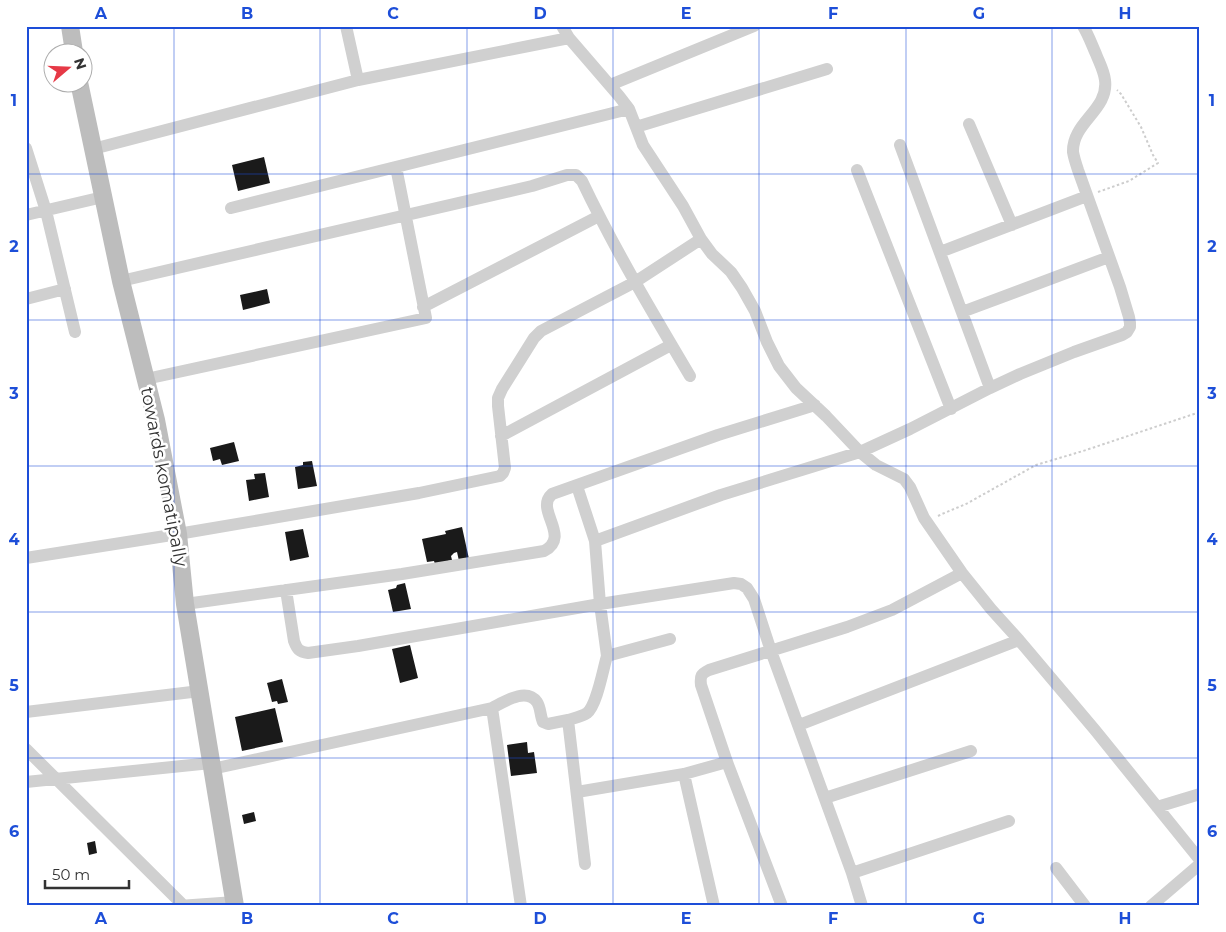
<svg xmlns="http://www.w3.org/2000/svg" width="1226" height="932" font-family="Montserrat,sans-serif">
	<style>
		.building { fill: #1a1a1a }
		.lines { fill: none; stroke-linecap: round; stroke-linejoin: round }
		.path { stroke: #cdcdcd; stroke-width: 2; stroke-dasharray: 2.5 2.5; stroke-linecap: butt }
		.street { stroke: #d0d0d0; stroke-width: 12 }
		.secondary { stroke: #bdbdbd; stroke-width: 18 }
		.grid { fill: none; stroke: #1d4ed8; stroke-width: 1; stroke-opacity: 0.55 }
		.labels { text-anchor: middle; stroke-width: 5; stroke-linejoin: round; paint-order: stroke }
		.street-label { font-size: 18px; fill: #333; stroke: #fff }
		.neatline { fill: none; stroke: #1d4ed8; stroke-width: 2 }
		.grid-label { font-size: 16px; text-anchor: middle; font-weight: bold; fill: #1d4ed8 }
	</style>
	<rect width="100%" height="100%" fill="#fff"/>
	<path class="building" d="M264,157L270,183L238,191L232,165Z
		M267,289L270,303L243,310L240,295Z
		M234,442L239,461L222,465L220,459L213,461L210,448Z
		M312,461L317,486L298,489L295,467L303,465V462Z
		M265,473L269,497L249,501L246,480L255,479L254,474Z
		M462,527L469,559L459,561L457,552L454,553L451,556L452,560L435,564L434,561L427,562L422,539L446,534L445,531Z
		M303,529L309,557L290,561L285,532Z
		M405,583L411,609L393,612L388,590L396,588L397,585Z
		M410,645L418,678L400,683L392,649Z
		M282,679L288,702L278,704L277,701L272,702L267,683Z
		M275,708L283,742L242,751L235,717Z
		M527,742L528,753L534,752L537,773L511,776L507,745Z
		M254,812L256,821L244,824L242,815Z
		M95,841L97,853L89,855L87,843Z"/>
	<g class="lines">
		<path class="path" d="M1098,192L1129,181L1158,163L1153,155L1141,127L1121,94L1117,90
			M938,516L942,514L966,504L1036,465L1083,451L1200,412"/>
		<path class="street" d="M346,26L358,80
			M562,26L569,38L619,96L629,109L643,145L683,206L701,239L712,254L731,272L742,288L755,311L767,342L779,366L796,388L826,416L860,452L876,465L904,479L910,487L924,518L962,573L991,609L1019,640L1095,730L1200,860
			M610,85L754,26
			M969,124L1012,225
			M636,127L827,69
			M900,145L990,388
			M26,148L46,211L75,332
			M93,149L358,80L569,38
			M857,170L951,409
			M231,208L629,109
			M26,215L103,197
			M940,252L1087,196
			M121,281L532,186L567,175H576L582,181C614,248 652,312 690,376
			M26,299L65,289
			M423,307L599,216
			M962,312L1109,257
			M146,379L426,318L396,167
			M501,436L671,345
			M577,486L595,541L600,604L607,656
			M595,541L721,495L860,452L910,429L990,388L1020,374L1074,352L1122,335L1127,332L1130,327V323L1129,317L1120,287L1078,170C1076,164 1074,158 1073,152C1072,122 1109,110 1105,80C1104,71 1099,62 1096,54C1092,45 1088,34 1083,26
			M26,558L178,534L419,493L500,476L503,473L505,468L498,406V398L502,389L534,338L541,331L635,282L701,239
			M286,590L294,641C297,649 299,652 308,653L358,646L600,604L734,583L741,584L747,588L754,599L771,651L852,873L862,906
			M185,604L402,574L544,551C572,536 534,510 552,494L718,435L815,405
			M26,712L200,691
			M799,725L1019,640
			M26,749L183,905
			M212,769L492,708
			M684,774L714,906
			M26,782L211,763
			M577,792L684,774L727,762
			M825,798L971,751
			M1157,807L1200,794
			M585,864L568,720C574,718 581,717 587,713C597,705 603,669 607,656L670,639
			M1056,868L1085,906
			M852,873L1009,821
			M179,906L235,902
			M521,906L492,708C504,702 526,687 537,702C541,708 540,716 543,722L548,724L568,720
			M782,906L727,762L701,685C700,676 701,674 709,670L847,627L892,610L962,573
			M1151,906L1200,864"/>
		<path class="secondary" d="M70,26L74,52
			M79,82L121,281L156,420L178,534L185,604L235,906"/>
	</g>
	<path class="grid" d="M174,26V906M320,26V906M467,26V906M613,26V906M759,26V906M906,26V906M1052,26V906M26,174H1200M26,320H1200M26,466H1200M26,612H1200M26,758H1200"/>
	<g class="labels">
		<g class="street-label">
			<text transform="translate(164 477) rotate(79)" y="6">towards komatipally</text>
		</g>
	</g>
	<rect width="1226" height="932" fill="none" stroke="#ffffff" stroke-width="55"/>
	<g transform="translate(68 68) rotate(71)"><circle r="24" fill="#ffffff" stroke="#adadad"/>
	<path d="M0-4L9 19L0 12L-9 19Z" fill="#e63946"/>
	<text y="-8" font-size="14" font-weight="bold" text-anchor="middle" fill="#333333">N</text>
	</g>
	<path d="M45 880v8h84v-8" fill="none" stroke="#333333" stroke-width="2.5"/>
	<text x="52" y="880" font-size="15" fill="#333333" stroke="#ffffff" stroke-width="4" paint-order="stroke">50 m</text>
	<rect x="28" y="28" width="1170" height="876" class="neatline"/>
	<g class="grid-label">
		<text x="101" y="19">A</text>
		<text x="247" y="19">B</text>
		<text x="393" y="19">C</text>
		<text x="540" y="19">D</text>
		<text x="686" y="19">E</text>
		<text x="833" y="19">F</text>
		<text x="979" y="19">G</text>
		<text x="1125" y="19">H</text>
		<text x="14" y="106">1</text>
		<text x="1212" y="106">1</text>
		<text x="14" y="252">2</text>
		<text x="1212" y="252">2</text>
		<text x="14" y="399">3</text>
		<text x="1212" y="399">3</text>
		<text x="14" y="545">4</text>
		<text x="1212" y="545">4</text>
		<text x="14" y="691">5</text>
		<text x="1212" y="691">5</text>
		<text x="14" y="837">6</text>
		<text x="1212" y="837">6</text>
		<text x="101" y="924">A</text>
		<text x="247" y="924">B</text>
		<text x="393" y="924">C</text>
		<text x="540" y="924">D</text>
		<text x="686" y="924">E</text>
		<text x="833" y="924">F</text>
		<text x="979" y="924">G</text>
		<text x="1125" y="924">H</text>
	</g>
</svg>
